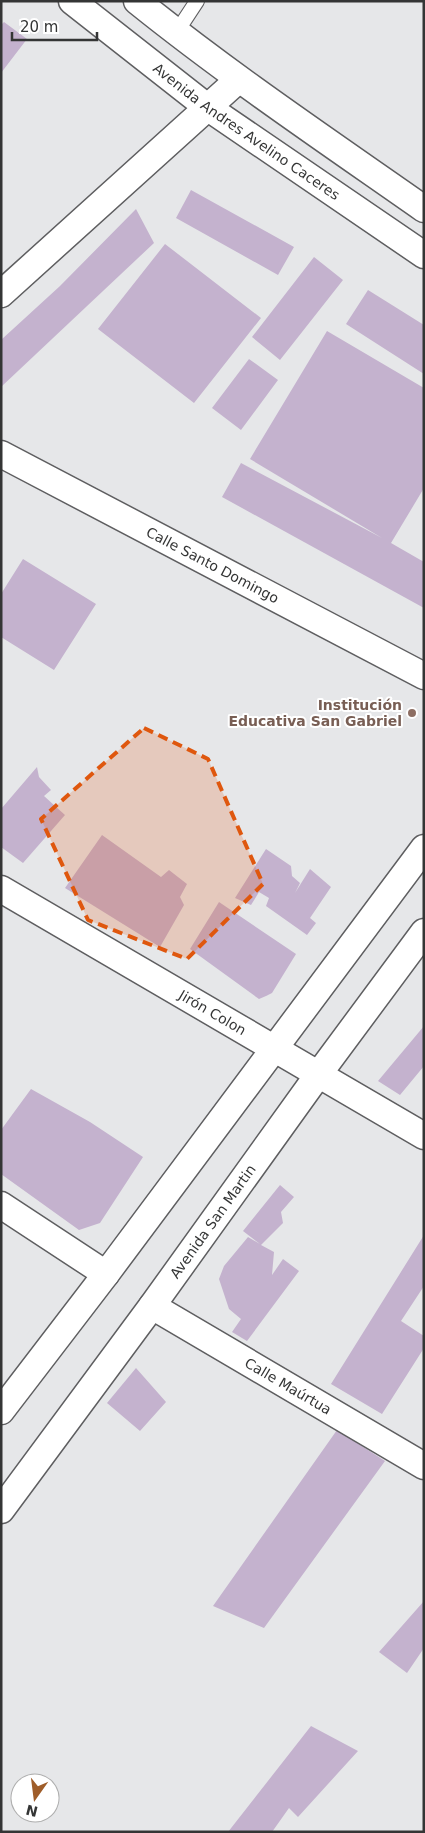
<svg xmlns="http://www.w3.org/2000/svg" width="425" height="1833" font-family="'DejaVu Sans',sans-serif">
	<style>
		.building { fill: #c4b2ce }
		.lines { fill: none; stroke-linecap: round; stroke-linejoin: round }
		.service-casing { stroke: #5e5e60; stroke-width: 16 }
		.minor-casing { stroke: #5e5e60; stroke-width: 29 }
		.service { stroke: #fff; stroke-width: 14 }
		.minor { stroke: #fff; stroke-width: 26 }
		.marked { fill: #df570e; fill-opacity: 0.2; stroke: #df570e; stroke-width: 4; stroke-dasharray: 10 6; stroke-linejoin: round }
		.education-dot { fill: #8d6e63; stroke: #fff; stroke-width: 2 }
		.labels { text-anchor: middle; stroke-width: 4; stroke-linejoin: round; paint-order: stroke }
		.street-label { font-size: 14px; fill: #343535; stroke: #fff }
		.education-label { font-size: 14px; font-weight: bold; fill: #785e54; stroke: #fff; text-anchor: end }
	</style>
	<rect width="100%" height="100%" fill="#e6e7e9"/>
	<path class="building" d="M4,22L27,39L1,73V25Z
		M191,190L294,247L278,275L176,218Z
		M136,209L154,243L1,387V340L60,286Z
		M165,244L261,318L194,403L98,329Z
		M314,257L343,280L280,360L252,337Z
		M368,290L424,325V374L346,324Z
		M327,331L424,388V488L391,543L424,562V608L222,497L241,463L382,538L250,459Z
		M249,359L278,380L241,430L212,408Z
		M23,559L96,604L54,670L1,637V594Z
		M37,767L39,777L51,790L44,796L65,815L23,863L1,847V809Z
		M102,835L161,877L169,870L187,884L180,897L184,905L160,947L65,888Z
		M266,849L291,866L292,876L300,883L295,893L310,869L331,887L310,918L316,923L307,935L266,906L269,898L259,892L251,905L235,898Z
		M219,902L296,954L272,993L266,996L259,999L190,949Z
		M424,1026V1066L400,1095L378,1081Z
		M31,1089L90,1122L143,1157L100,1223L79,1230L1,1174V1130Z
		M280,1185L294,1197L281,1212L283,1223L261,1245L274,1252L272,1275L283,1259L299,1271L247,1341L232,1332L241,1319L229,1309L219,1279L224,1266L248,1237L260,1244L243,1231Z
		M424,1235V1286L401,1321L424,1336V1348L382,1414L331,1384Z
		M136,1368L166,1402L140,1431L107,1403Z
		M337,1430L385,1461L264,1628L213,1606Z
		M424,1601V1648L407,1673L379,1652Z
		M311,1726L358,1751L298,1817L289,1808L272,1832H228Z"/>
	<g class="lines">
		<defs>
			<path id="service" d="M176,33L197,1"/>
			<g id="minor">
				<path id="s1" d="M72,1L207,107L424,255"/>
				<path d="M137,1C229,75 327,141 424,209"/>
				<path d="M1,294L238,80"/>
				<path id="s2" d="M1,454L424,676"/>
				<path id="s3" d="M1,889L424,1136"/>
				<path d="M1,1205L106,1274"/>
				<path id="s4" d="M152,1306L424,1466"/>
				<path d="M1,1411L106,1274L424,848"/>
				<path id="s5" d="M1,1510L152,1306L318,1075L424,932"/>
			</g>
		</defs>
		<use href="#service" class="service-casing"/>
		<use href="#minor" class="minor-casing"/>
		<use href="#service" class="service"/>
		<use href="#minor" class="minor"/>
	</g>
	<path class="marked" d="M144,728L208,759L263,884L187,959L88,920L41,819Z"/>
	<circle class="education-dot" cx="412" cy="713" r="5"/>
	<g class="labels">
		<g class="street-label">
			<text dy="5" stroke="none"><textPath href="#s1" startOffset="218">Avenida Andres Avelino Caceres</textPath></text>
			<text dy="5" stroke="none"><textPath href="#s2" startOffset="239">Calle Santo Domingo</textPath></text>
			<text dy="5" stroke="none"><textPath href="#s3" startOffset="245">Jirón Colon</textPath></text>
			<text dy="5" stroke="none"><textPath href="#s5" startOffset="358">Avenida San Martin</textPath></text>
			<text dy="5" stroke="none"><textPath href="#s4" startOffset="158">Calle Maúrtua</textPath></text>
		</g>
		<g class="education-label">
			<text x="402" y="710">Institución<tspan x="402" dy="16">Educativa San Gabriel</tspan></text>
		</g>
	</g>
	<rect width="425" height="1833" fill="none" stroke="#343535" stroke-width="5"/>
	<g transform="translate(35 1798) rotate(194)"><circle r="24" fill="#ffffff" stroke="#aeaeae"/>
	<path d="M0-4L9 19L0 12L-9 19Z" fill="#9f5d29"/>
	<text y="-8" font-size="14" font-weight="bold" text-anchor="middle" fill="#343535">N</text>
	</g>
	<path d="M12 32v8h85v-8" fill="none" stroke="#343535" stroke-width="2.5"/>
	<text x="20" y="32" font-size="15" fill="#343535" stroke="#ffffff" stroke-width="4" paint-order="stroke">20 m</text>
</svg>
